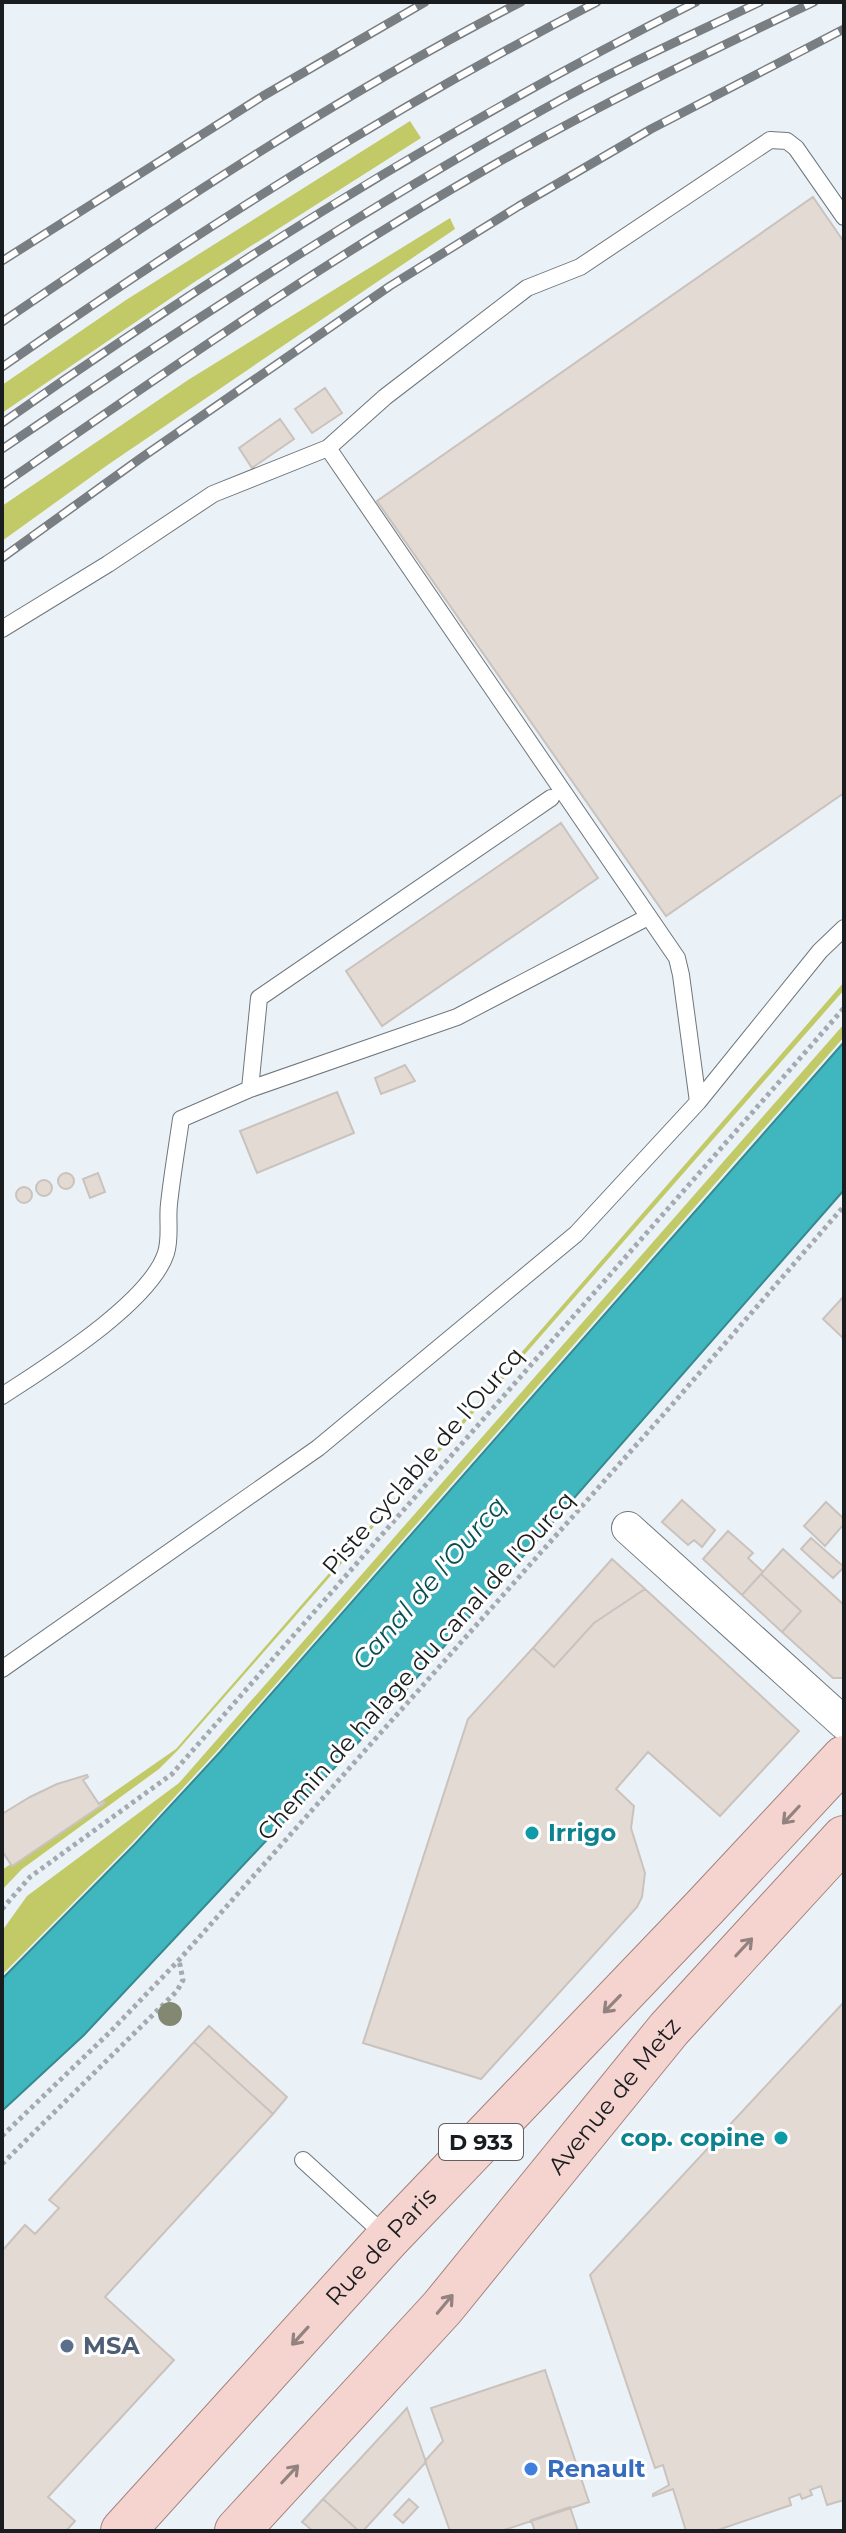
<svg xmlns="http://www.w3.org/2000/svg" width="846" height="2533" font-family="Montserrat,sans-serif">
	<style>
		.green { fill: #c2ca68 }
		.water { fill: #40b7bf; stroke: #35898f; stroke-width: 2 }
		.building { fill: #e3dad4; stroke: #cac2bc; stroke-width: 2 }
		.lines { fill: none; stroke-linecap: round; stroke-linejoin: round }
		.lane-casing { stroke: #6f767c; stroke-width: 18 }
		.street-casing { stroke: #6f767c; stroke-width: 34 }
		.primary-casing { stroke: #a4827d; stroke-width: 46 }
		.path { stroke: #a4aaaf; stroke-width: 5; stroke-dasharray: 4 4; stroke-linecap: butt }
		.lane { stroke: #fff; stroke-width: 16 }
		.street { stroke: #fff; stroke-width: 32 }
		.primary { stroke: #f5d4d0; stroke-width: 44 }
		.rail-casing { stroke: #797e82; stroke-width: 9 }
		.rail { stroke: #fefefe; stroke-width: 6; stroke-dasharray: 18; stroke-linecap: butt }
		.tree { fill: #838872 }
		.oneway { stroke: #928280 }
		.culture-dot { fill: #0f9aa8; stroke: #fefefe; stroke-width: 3 }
		.service-dot { fill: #5c6f8a; stroke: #fefefe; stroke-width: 3 }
		.shop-dot { fill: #3f7fe0; stroke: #fefefe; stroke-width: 3 }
		.labels { text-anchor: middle; stroke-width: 6; stroke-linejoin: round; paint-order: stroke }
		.shield { fill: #fefefe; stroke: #5e6062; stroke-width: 2 }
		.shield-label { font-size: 22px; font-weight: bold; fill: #1a1d1f }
		.street-label { font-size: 24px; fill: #1a1d1f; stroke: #fefefe }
		.culture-label { font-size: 24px; font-weight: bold; fill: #0d838f; stroke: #fefefe; text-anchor: start }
		.service-label { font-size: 24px; font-weight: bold; fill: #4e5e75; stroke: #fefefe; text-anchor: start }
		.shop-label { font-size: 24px; font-weight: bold; fill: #366cbe; stroke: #fefefe; text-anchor: start }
		.water-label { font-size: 26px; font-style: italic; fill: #085054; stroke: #fefefe }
	</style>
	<rect width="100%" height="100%" fill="#eaf2f8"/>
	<path class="green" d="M410,121L421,138L196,281L2,413V385L126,300Z
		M450,218L455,229L109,464L2,541V506L188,380Z
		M844,982V990L178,1750L159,1769L22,1869L2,1890V1870L176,1749Z
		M844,1024V1037L218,1750L134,1841L2,1975V1931L27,1896L179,1783Z"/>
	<path class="water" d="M844,1042V1190L384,1715L84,2035L2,2111V1979L135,1844L220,1752Z"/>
	<path class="building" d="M813,197L844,242V793L666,916L377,501Z
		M325,388L342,413L312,433L295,409Z
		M280,419L294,439L252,468L239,448Z
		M561,823L598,878L382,1026L346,971Z
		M405,1065L415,1081L381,1094L375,1078Z
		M337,1092L354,1133L257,1173L240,1131Z
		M58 1181a8 8 0 1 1 16 0a8 8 0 1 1-16 0Z
		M98,1173L105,1192L90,1198L83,1179Z
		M36 1188a8 8 0 1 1 16 0a8 8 0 1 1-16 0Z
		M16 1195a8 8 0 1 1 16 0a8 8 0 1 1-16 0Z
		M844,1296V1339L823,1319Z
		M682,1500L715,1530L702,1547L694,1540L688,1545L662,1522Z
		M826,1502L844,1519V1524L825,1546L804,1526Z
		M728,1531L753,1553L748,1558L763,1572L742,1595L703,1559Z
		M811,1538L844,1567L833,1578L801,1549Z
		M783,1549L844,1605V1678H833L782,1632L801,1611L761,1574Z
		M612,1559L645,1589L594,1623L554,1667L533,1648Z
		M761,1574L801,1611L782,1632L742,1595Z
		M645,1589L799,1731L720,1816L648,1752L616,1789L634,1806L631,1828L645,1873L642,1897L637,1907L481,2079L363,2043L468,1719L533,1648L554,1667L594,1623Z
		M87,1775L88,1777L83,1780L99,1804L103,1801L105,1803L12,1866L2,1851V1814L30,1797L57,1784Z
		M844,2002V2500L827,2505L821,2486L810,2490L812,2495L802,2499L800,2494L789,2498L791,2505L715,2531H686L673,2489L653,2496V2494L669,2485L663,2465L655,2468L590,2275Z
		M209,2026L287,2097L273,2114L194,2042Z
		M194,2042L273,2114L105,2297L174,2360L48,2497L75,2521L66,2531H2V2251L25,2225L35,2234L59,2208L49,2200Z
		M545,2370L589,2502L501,2531H450L425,2461L443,2441L431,2408Z
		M407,2408L426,2462L363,2531H359L323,2499Z
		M323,2499L359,2531H313L302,2522Z
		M409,2499L418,2507L403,2523L394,2515Z
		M570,2507L578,2531H535L531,2520Z"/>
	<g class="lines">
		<defs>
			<path id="lane" d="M328,448L385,397L527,288L580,267L770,140L787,141L796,148L844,217
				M2,629L108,564L213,494L328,448L677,958L681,975L698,1102L576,1234L318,1448L2,1669
				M551,798L259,998L250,1089L457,1017L648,917
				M698,1102L820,951L844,928
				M2,1396C46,1367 150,1303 166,1253C171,1237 167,1220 169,1204C172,1176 177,1147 181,1119L250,1089
				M303,2160L387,2237"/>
			<path id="street" d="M628,1528L844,1723"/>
			<g id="primary">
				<path id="s1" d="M123,2531L388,2238L705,1907L844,1758"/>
				<path id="s2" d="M237,2531L442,2308L669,2029L844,1838"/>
			</g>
		</defs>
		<use href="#lane" class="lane-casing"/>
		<use href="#street" class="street-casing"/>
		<use href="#primary" class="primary-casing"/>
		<path class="path" d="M2,1909L30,1877L172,1774L844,1008
			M2,2136L110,2032L179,1960L670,1407L844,1206
			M2,2164L177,1991L183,1980L179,1960"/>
		<use href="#lane" class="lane"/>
		<use href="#street" class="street"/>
		<use href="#primary" class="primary"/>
		<defs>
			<path id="rail" d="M2,261L263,96L425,2
				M2,322C169,208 341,94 521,2
				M2,367C194,234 389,109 597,2
				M2,423C225,266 453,124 696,2
				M2,449C178,330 356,214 542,110C613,70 687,37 760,2
				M2,485C161,375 321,263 490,167C595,107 704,54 814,2
				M2,558L141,458L390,286L519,206L651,129L844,29"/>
		</defs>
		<use href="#rail" class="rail-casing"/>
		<use href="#rail" class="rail"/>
	</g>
	<circle class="tree" cx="170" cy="2014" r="12"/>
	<defs><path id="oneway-shaft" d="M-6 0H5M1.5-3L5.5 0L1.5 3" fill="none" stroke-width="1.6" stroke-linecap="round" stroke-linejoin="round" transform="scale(2)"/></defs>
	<g class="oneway">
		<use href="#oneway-shaft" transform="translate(791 1815) rotate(133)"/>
		<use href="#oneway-shaft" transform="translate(744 1947) rotate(-47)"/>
		<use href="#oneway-shaft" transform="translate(612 2004) rotate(134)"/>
		<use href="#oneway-shaft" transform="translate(445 2304) rotate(-50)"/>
		<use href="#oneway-shaft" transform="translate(300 2336) rotate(132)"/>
		<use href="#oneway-shaft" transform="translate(290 2474) rotate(-47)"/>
	</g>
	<g class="culture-dot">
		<circle cx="532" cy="1833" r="8"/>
		<circle cx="781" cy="2138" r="8"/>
	</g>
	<circle class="service-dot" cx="67" cy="2346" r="8"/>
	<circle class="shop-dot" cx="531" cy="2469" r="8"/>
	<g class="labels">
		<rect class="shield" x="439" y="2124" width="84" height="36" rx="6"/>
		<g class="shield-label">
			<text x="481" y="2150">D 933</text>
		</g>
		<g class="street-label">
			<text transform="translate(423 1461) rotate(-49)" y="8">Piste cyclable de l'Ourcq</text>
			<text transform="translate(416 1666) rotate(-48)" y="8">Chemin de halage du canal de l'Ourcq</text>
			<text dy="8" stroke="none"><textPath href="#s2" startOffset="576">Avenue de Metz</textPath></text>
			<text dy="8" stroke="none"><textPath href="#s1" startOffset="384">Rue de Paris</textPath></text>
		</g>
		<g class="culture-label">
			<text x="548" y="1841">Irrigo</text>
			<text x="765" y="2146" text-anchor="end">cop. copine</text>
		</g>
		<g class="service-label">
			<text x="83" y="2354">MSA</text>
		</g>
		<g class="shop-label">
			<text x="547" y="2477">Renault</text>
		</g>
		<g class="water-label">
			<text transform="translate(429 1583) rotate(-49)" y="9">Canal de l'Ourcq</text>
		</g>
	</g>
	<rect width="846" height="2533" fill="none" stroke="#1a1d1f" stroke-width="8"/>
</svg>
